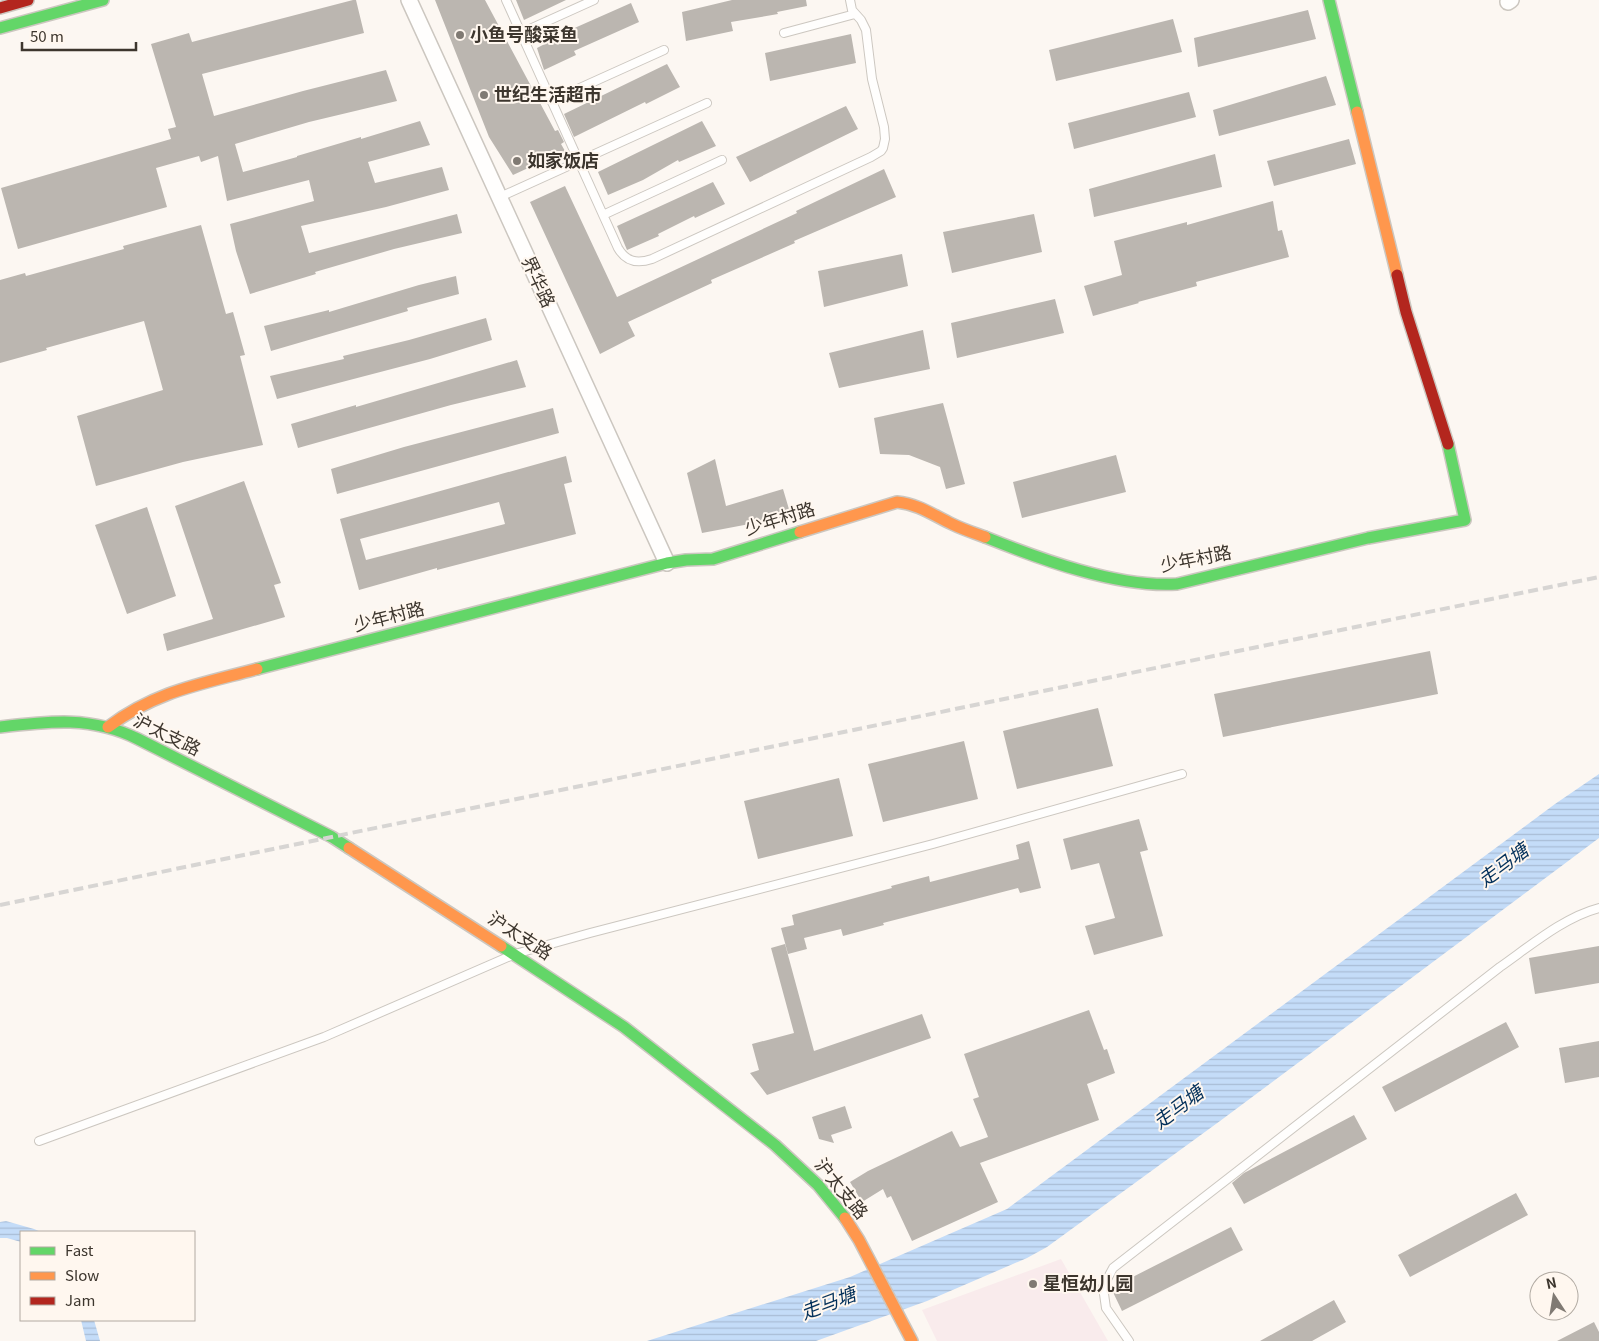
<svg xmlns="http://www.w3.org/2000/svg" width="1599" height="1341" font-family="Georgia,'Noto Sans SC',serif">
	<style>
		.education { fill: #f9ebec }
		.water { fill: url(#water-rules) }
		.building { fill: #bbb6b0; fill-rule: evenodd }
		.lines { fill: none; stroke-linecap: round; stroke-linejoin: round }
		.lane-casing { stroke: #ccc7c0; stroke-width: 10 }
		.street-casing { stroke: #ccc7c0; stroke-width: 18 }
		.fast-casing { stroke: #ccc7c0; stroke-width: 14 }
		.slow-casing { stroke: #ccc7c0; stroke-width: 14 }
		.jam-casing { stroke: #ccc7c0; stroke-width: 14 }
		.lane { stroke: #fffefd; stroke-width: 8 }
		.street { stroke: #fffefd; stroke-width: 15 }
		.fast { stroke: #63d668; stroke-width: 11 }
		.slow { stroke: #ff974d; stroke-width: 11 }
		.jam { stroke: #b3261e; stroke-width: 11 }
		.rail { stroke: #d7d5d3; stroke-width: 4; stroke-dasharray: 10 5; stroke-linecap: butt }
		.poi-dot { fill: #807a73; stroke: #fff7ef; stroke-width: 2 }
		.labels { text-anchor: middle; stroke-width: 4; stroke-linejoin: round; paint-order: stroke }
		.poi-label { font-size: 18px; font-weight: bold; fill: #3d362e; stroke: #fff7ef; text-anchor: start }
		.street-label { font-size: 18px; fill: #3d362e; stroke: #fff7ef }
		.water-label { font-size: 19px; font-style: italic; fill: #04315b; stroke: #fff7ef }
	</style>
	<defs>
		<pattern id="water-rules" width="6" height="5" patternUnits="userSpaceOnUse" patternTransform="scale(1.25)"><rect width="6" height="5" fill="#c4dcf8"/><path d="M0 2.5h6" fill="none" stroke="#a9bdd5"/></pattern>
	</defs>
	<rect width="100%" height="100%" fill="#fcf7f2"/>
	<path class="education" d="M1061,1259L1108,1341H937L922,1310Z"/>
	<path class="water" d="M1599,774V838L1220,1121L1047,1247L1027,1258L927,1301L816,1341H647L850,1277L1007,1209L1555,804Z
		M6,1221L34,1229L41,1232H21V1242L7,1238H0V1222Z
		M81,1320H94L100,1341H86Z"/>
	<path class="building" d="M353,0H356L364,33L202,74L214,116L303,91L386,70L397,101L309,122L235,144L243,172L297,157V156L361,137V139L420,121L430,145L368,162L375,183L442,167L449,190L386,207L301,226L309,253L457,214L462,233L394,249L315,272L316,274L250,294L236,251L230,224L314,201L309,180L227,201L218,156L201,162L199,156L156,168L167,207L18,249L1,188L171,139L168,129L176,127L151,44L189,33L192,42Z
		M435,0H485L555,131L558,130L564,142L561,144L565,151L513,175L489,137Z
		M516,0H566L524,20Z
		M732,0H806L807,6L777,12L778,14L731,22L733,31L686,41L682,12Z
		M631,3L639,22L574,51L576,55L544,70L537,48L570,31V30Z
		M1308,10L1316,39L1198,67L1194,38Z
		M1173,19L1182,52L1056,81L1049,50Z
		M851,34L856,63L770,81L765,53Z
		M667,64L680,87L646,104L645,102L574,137L564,114Z
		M1326,76L1336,105L1219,136L1213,110Z
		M1189,92L1196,117L1074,149L1068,123Z
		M846,106L858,129L750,182L736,157Z
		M702,121L716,146L679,162L678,160L643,180L608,195L598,172Z
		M1349,139L1356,164L1274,186L1267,161Z
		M1215,154L1222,187L1094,217L1089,189Z
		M884,169L896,197L794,241L795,243L711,280L712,283L628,322L635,336L600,354L530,202L565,186L617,297L797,213L796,211Z
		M713,182L725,204L695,218L694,216L658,234L659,236L627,250L617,226Z
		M1273,201L1278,231L1282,230L1289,257L1196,282L1197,286L1138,302L1139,303L1093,316L1084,286L1122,275L1114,241L1187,222V225Z
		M1034,214L1042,252L952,273L943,232Z
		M201,225L226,314L233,312L245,355L240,356L263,445L183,462L96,486L77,416L163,390L144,321L46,348L47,350L0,363V280L25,273L26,276L124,249L123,246Z
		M902,254L908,286L824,307L818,271Z
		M456,276L459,294L407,308L408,311L271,351L264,326L329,310V312L419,285Z
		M1055,299L1064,333L957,358L951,323Z
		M486,318L492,340L430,359L277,399L270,376L344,359L343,356L409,340Z
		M923,330L930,369L839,388L829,353Z
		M517,360L526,387L451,405L298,448L291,424L356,405V407Z
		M943,403L965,484L946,489L940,467L909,455L880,454L874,418Z
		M553,408L559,433L337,494L331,469L404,447Z
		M1116,455L1126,492L1022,518L1013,482Z
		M566,456L572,482L564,484L576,534L437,570V568L359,590L340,519ZM499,502L505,524L366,560L360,539Z
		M715,459L726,506L783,489L791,516L702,533L687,473Z
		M244,481L281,583L274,585L285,617L167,651L163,634L213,619L175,506Z
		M147,507L176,596L127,614L95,525Z
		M1430,651L1438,694L1223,737L1214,694Z
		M1098,708L1113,766L1017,789L1003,731Z
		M964,741L978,799L883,822L868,764Z
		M839,778L853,836L758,859L744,801Z
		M1139,819L1148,850L1140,852L1163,936L1094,955L1085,926L1115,918L1099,863L1071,870L1063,839Z
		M1029,841L1041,888L1020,893L1018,888L883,923L884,925L843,936L841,929L804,938L807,949L788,954L781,928L794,925L792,915L892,888L891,886L929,876L930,882L1019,859L1016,845Z
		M785,944L814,1051L922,1014L931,1038L767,1095L750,1073L759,1070L752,1044L794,1033L771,948Z
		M1599,946V983L1535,994L1529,958Z
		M1089,1010L1104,1050L1107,1049L1115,1073L1087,1084L1099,1120L980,1163L998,1202L912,1241L891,1196L887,1198L883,1189L862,1202L850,1182L868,1171L952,1131L960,1147L988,1137L973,1099L979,1097L964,1054Z
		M1506,1022L1519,1047L1395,1112L1382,1087Z
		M1599,1041V1077L1565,1083L1559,1048Z
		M845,1106L852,1128L831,1135L834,1143L819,1139L812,1117Z
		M1354,1115L1367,1139L1244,1204L1232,1183L1244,1173Z
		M1516,1193L1528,1215L1410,1277L1398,1255Z
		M1231,1227L1243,1250L1122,1311L1111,1288Z
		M1334,1300L1346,1322L1312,1341H1260Z
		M1594,1322L1599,1332V1341H1557Z"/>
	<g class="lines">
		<defs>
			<path id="lane" d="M506,0L618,248C626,262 637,264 652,259L871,157L881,151L883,148L885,139L884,127L872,79L866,30L861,20L852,10L850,0
				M521,33L594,0
				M784,33L855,14
				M551,101L664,50
				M500,197L707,103
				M603,215L722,160
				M39,1141L324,1037L515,954L590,933L933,844L1182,774
				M1129,1341L1106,1308L1103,1287L1113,1268L1500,967C1530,946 1564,917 1599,908"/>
			<path id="street" d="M409,0L667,563
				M1508,2L1511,0"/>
			<path id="fast" d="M1329,0L1357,112
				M0,28L103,0
				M985,537C1040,559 1118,588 1177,584L1368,538L1465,520L1448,444
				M257,669L667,563L686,560L713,559L800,532
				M0,727C50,721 92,716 138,739L332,837L349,848
				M501,946L624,1027L775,1145L818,1185L845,1218"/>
			<path id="slow" d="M1357,112L1397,275
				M800,532L897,502C918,504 933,515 952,524C962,529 974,533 985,537
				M108,727C156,691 201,684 257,669
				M349,848L501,946
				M845,1218L859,1240L912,1341"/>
			<path id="jam" d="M0,8L28,0
				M1397,275L1406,312L1448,444"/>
		</defs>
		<use href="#lane" class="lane-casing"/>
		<use href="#street" class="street-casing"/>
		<use href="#fast" class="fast-casing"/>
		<use href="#slow" class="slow-casing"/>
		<use href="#jam" class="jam-casing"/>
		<use href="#lane" class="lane"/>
		<use href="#street" class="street"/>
		<use href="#fast" class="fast"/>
		<use href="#slow" class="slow"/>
		<use href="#jam" class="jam"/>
		<path class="rail" d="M0,905L1599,577"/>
	</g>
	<g class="poi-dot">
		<circle cx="460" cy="35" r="5"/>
		<circle cx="484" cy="95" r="5"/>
		<circle cx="517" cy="161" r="5"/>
		<circle cx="1033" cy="1284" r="5"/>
	</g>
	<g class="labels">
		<g class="poi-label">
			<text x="470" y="41">小鱼号酸菜鱼</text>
			<text x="494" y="101">世纪生活超市</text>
			<text x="527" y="167">如家饭店</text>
			<text x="1043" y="1290">星恒幼儿园</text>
		</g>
		<g class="street-label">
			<text transform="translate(538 282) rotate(65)" y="6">界华路</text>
			<text transform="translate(780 519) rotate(-17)" y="6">少年村路</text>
			<text transform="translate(1196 559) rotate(-11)" y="6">少年村路</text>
			<text transform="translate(389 617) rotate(-14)" y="6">少年村路</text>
			<text transform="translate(167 735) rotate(26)" y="6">沪太支路</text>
			<text transform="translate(520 936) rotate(33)" y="6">沪太支路</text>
			<text transform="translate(841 1189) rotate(51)" y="6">沪太支路</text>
		</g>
		<g class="water-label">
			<text transform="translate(1503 865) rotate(-37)" y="7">走马塘</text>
			<text transform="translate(1178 1107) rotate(-37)" y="7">走马塘</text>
			<text transform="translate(828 1303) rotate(-21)" y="7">走马塘</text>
		</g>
	</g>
	<rect x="20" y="1231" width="175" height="90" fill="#fff7ef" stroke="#b1aaa2"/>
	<rect x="30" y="1247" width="25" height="8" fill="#63d668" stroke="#b1aaa2"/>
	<text x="65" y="1256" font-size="15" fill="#3d362e">Fast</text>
	<rect x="30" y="1272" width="25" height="8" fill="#ff974d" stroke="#b1aaa2"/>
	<text x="65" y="1281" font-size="15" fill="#3d362e">Slow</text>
	<rect x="30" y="1297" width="25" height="8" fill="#b3261e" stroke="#b1aaa2"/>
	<text x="65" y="1306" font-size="15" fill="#3d362e">Jam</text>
	<g transform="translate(1554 1296) rotate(348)"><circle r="24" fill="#fff7ef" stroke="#b1aaa2"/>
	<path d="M0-4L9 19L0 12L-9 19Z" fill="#807a73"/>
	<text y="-8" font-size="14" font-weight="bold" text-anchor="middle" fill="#3d362e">N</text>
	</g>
	<path d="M22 42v8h114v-8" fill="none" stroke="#3d362e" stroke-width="2.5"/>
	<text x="30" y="42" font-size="15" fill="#3d362e" stroke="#fff7ef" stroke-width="4" paint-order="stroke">50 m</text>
</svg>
